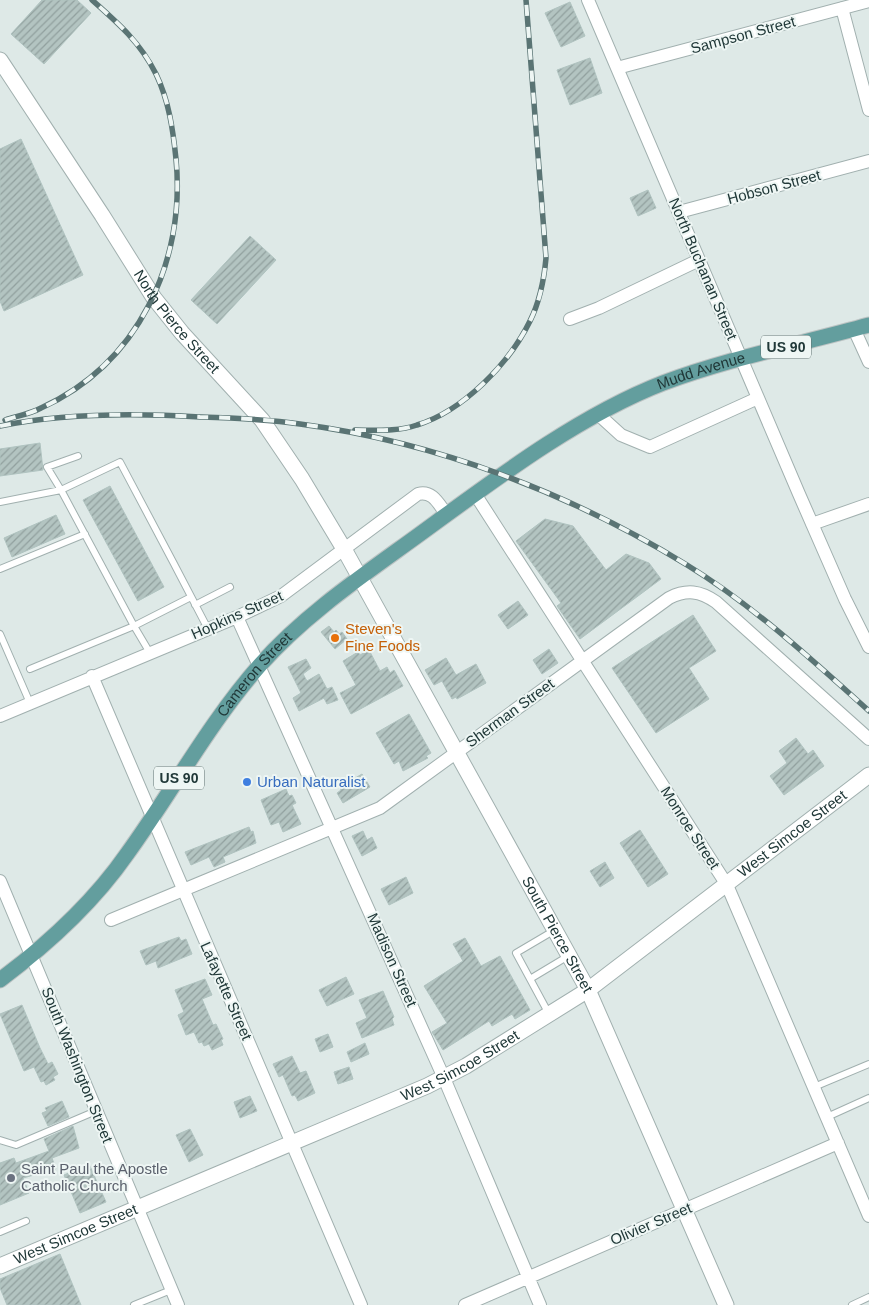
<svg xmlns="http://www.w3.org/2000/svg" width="869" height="1305" font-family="Arial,sans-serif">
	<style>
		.building { fill: url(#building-hatch); stroke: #b0c3c0 }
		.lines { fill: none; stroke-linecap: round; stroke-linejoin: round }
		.service-casing { stroke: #a1b0af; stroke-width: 8 }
		.minor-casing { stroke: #a1b0af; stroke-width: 14 }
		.tertiary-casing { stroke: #a1b0af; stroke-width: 17 }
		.primary-casing { stroke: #bcc3c3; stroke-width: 17 }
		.service { stroke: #fff; stroke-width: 6 }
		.minor { stroke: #fff; stroke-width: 12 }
		.tertiary { stroke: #fff; stroke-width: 15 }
		.primary { stroke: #639e9e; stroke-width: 15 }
		.rail-casing { stroke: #5a7474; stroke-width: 5.5 }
		.rail { stroke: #eef6f4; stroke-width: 4; stroke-dasharray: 11; stroke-linecap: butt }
		.food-dot { fill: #e8710a; stroke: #eef6f4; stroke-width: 2 }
		.shop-dot { fill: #3f7fe0; stroke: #eef6f4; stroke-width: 2 }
		.worship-dot { fill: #6b7280; stroke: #eef6f4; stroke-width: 2 }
		.labels { text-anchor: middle; stroke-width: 4; stroke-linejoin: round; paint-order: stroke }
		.shield { fill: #eef6f4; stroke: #5e7170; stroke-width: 1 }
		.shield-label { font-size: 14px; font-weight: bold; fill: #203838 }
		.street-label { font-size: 15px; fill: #203838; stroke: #eef6f4 }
		.food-label { font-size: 15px; fill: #c56008; stroke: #eef6f4; text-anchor: start }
		.shop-label { font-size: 15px; fill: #366cbe; stroke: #eef6f4; text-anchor: start }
		.worship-label { font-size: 15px; fill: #5b616d; stroke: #eef6f4; text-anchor: start }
	</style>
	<defs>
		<pattern id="building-hatch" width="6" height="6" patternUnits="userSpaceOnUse" patternTransform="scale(1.25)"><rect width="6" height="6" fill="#b3c4c1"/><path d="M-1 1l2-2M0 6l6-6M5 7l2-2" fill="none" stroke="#91a09e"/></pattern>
	</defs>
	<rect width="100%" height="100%" fill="#dee9e7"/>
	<path class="building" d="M42,0H77L91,13L44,64L11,34Z
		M570,2L585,36L561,47L545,13Z
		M590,58L602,93L570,105L557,70Z
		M21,139L83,275L4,311L0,301V149Z
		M648,190L656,208L638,216L630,198Z
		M250,236L276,260L217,324L191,300Z
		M40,443L43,470L0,476V449Z
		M110,486L164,587L138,601L83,500Z
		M56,515L65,534L12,557L4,538Z
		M545,519L573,526L606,570L626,554L649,563L661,579L580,639L557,606L561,603L516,541Z
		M518,601L528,615L508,629L498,615Z
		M693,615L716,651L689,668L709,699L656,733L612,668Z
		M329,626L334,632L336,630L339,634L342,632L347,639L335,649L321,632Z
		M549,649L558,663L542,674L533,660Z
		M369,650L380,671L387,667L390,673L394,670L403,686L351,714L340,693L356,685L343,661L358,652L360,655Z
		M446,658L456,675L476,664L486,683L457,699L456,697L452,699L442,681L434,685L425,670Z
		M306,659L311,668L303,674L307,681L319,674L327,689L332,687L338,700L327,704L324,698L299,711L293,698L301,693L288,667Z
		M409,714L431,753L426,756L428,758L403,771L399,761L394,764L376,733Z
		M796,738L808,754L813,750L824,766L784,795L770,776L787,763L779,751Z
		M362,774L370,787L343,803L337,793L341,790L340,787Z
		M286,789L289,796L292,795L296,803L292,805L301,824L283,832L279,822L271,825L261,800Z
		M249,827L251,832L253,831L256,843L223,857L225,862L214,867L209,857L191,865L185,852Z
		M640,830L668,874L648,887L620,843Z
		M363,831L367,840L372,837L377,848L362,856L352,836Z
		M605,862L614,878L600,887L590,871Z
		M406,877L413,893L389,905L381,889Z
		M179,937L181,941L186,939L192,954L158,968L156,961L146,965L140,951Z
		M465,938L481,966L500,956L530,1010L515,1019L512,1014L492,1026L489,1021L443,1050L432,1032L447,1023L424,986L463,961L453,944Z
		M346,977L354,994L327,1006L319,990Z
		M205,979L212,995L202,999L213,1025L216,1024L223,1039L221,1040L223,1045L212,1050L209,1044L204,1046L202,1042L199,1043L194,1032L186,1035L178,1015L184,1012L175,990Z
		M383,991L394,1017L392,1019L394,1025L362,1038L356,1023L367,1018L359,1000Z
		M22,1005L40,1048L48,1064L52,1062L58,1074L53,1077L55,1080L46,1085L44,1081L41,1082L34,1067L24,1071L0,1014Z
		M328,1034L333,1047L320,1052L315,1039Z
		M365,1043L369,1054L351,1062L347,1052Z
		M292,1056L300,1073L306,1071L315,1093L298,1101L295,1095L292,1096L283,1075L279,1077L273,1064Z
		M349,1067L353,1079L338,1084L334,1072Z
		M250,1096L257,1111L240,1118L234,1102Z
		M62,1101L69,1117L48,1126L42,1113L47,1111L45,1108Z
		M73,1126L79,1148L52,1158L56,1169L23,1178L29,1193L0,1205V1163L14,1158L16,1163L49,1151L44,1139Z
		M190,1129L203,1155L189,1162L176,1135Z
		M89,1164L106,1202L80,1213L64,1175Z
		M60,1254L81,1305H7L0,1288V1279Z"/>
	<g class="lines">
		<defs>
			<path id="service" d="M0,502L61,490L47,467L78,456
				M0,569L85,534
				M191,597L134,626L61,490L120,462C150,518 179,573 208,629
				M195,605L230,587
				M0,634L30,703
				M30,669L134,626L150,653
				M530,979L570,955
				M549,1014L516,953L555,930
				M814,1087L869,1064
				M827,1117L869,1098
				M0,1140L16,1145L96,1111
				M0,1232L26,1221
				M134,1305L171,1290
				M852,1305L869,1297"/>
			<path id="minor" d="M588,0L799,494L845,599L869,647
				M842,8L869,110
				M617,68L869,1
				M679,212L869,161
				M570,319L599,308L699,260
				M854,329L869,362
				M599,415L621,435L650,447L758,398
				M475,494L727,885L869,1216
				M812,524L869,504
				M237,617L444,1078L540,1305
				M92,676L361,1305
				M0,716L237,617L281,596L418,494C433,490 439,505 447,515
				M0,881L178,1305
				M111,920L380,808L669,598C687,589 700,591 716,602L869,739
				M465,1305L838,1143"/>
			<g id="tertiary">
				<path id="s1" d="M0,60L102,215L154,298L182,333L262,420L302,479L344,549L588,990L726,1305"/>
				<path id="s2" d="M0,1266L427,1086L466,1066L588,990L869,775"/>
			</g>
			<g id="primary">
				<path id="s3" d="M0,980C48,944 93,903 127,854C172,792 209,723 260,665C305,614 365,574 420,534C494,480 578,416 663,383C730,358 801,344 869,325"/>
			</g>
		</defs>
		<use href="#service" class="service-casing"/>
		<use href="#minor" class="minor-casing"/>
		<use href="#tertiary" class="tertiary-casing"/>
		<use href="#primary" class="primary-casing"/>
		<use href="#service" class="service"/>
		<use href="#minor" class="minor"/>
		<use href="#tertiary" class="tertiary"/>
		<use href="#primary" class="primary"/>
		<defs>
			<path id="rail" d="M5,420C17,416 30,414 41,408C138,364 186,262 176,159C173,130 169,101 156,74C140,42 118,23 92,0
				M0,426C65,413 134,413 200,417C233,418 267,419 300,424C436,442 570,493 687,565C754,606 811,659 869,711
				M355,430C376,430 397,432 417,425C463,411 509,364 530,321C540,301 544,280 546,258L526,0"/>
		</defs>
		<use href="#rail" class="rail-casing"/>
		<use href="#rail" class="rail"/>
	</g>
	<circle class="food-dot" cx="335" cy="638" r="5"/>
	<circle class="shop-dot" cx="247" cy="782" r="5"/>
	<circle class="worship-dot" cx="11" cy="1178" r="5"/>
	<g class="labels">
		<g class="shield">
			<rect x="761" y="335.5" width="50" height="23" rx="4"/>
			<rect x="154" y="766.5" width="50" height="23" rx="4"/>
		</g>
		<g class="shield-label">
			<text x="786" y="352">US 90</text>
			<text x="179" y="783">US 90</text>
		</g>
		<g class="street-label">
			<text transform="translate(743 35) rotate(-15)" y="5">Sampson Street</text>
			<text transform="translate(774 187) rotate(-15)" y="5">Hobson Street</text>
			<text transform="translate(703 269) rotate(67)" y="5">North Buchanan Street</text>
			<text dy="5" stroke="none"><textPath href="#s1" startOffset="316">North Pierce Street</textPath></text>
			<text dy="5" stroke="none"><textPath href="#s3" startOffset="945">Mudd Avenue</textPath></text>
			<text transform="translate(237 615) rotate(-24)" y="5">Hopkins Street</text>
			<text dy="5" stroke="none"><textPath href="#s3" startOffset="400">Cameron Street</textPath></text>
			<text transform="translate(510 713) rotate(-36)" y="5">Sherman Street</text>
			<text transform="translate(690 828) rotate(57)" y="5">Monroe Street</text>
			<text dy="5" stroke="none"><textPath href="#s2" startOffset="908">West Simcoe Street</textPath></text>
			<text dy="5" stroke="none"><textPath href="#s1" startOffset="1040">South Pierce Street</textPath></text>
			<text transform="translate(392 960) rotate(66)" y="5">Madison Street</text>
			<text transform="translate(226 991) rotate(66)" y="5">Lafayette Street</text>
			<text transform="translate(77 1065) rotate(68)" y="5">South Washington Street</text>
			<text dy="5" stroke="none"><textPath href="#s2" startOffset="502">West Simcoe Street</textPath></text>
			<text transform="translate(651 1224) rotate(-23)" y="5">Olivier Street</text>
			<text dy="5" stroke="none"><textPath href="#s2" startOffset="82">West Simcoe Street</textPath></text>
		</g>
		<g class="food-label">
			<text x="345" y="634">Steven's<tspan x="345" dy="17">Fine Foods</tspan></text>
		</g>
		<g class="shop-label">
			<text x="257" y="787">Urban Naturalist</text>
		</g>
		<g class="worship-label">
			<text x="21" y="1174">Saint Paul the Apostle<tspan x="21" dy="17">Catholic Church</tspan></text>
		</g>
	</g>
</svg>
